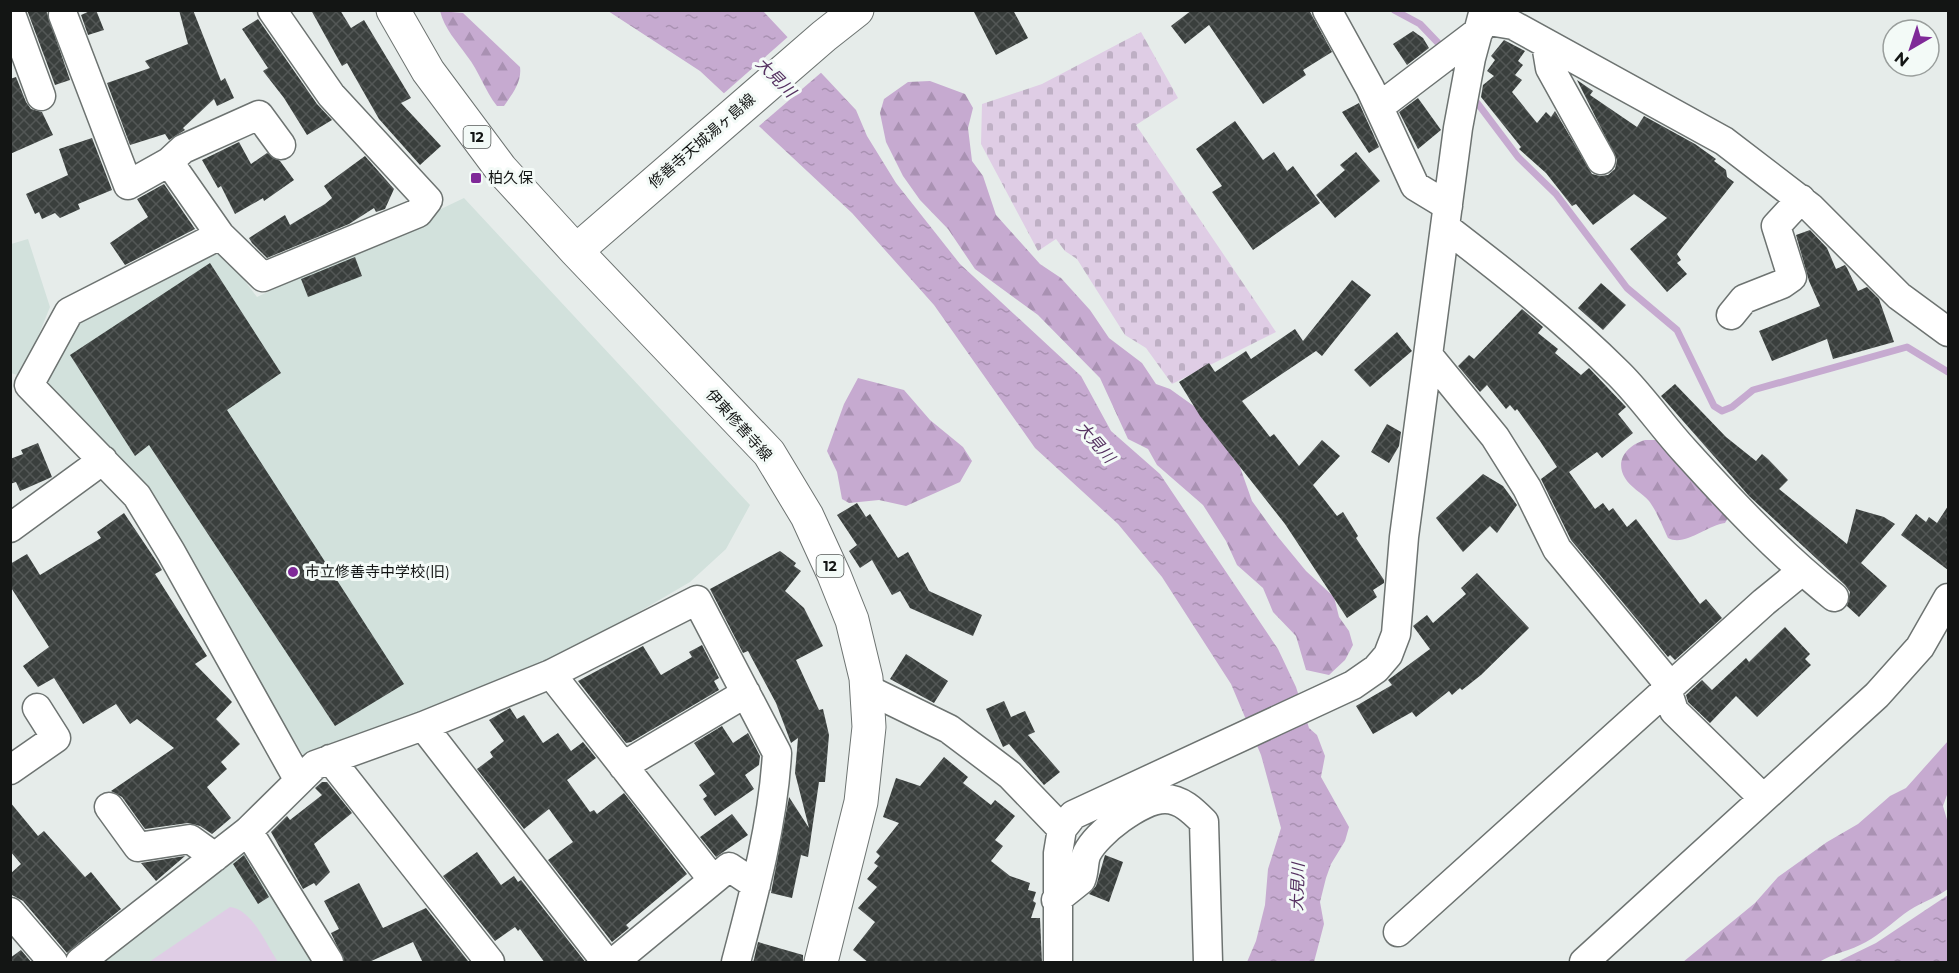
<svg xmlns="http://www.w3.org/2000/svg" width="1959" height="973" font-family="Montserrat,'Noto Sans JP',sans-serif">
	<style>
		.built { fill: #d2e1dc }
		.green { fill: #dfcde5 }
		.forest { fill: url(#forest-firs) }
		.cemetery { fill: url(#cemetery-stones) }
		.water { fill: url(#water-ripples) }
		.pier { fill: #e6ecea }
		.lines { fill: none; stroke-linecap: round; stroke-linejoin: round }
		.stream { stroke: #c6aad0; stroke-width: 7 }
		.building { fill: url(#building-cross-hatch) }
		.minor-casing { stroke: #6d7371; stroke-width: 31 }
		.major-casing { stroke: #6d7371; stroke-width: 35 }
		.minor { stroke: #fff; stroke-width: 28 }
		.major { stroke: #fff; stroke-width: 33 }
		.poi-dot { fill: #7f2998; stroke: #f3faf7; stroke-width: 2 }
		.labels { text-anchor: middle; stroke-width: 6; stroke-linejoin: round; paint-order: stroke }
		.shield { fill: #f3faf7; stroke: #565a58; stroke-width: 1.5 }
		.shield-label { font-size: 14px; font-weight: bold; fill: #131514 }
		.street-label { font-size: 15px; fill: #131514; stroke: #f3faf7 }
		.poi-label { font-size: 15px; fill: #131514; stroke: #f3faf7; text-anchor: start }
		.water-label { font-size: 16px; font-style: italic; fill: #543060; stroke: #f3faf7 }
	</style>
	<defs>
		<pattern id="forest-firs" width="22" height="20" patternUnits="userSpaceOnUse" patternTransform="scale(1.5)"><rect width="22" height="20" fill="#c6aad0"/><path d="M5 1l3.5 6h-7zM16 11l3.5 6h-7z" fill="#a991b2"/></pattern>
		<pattern id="cemetery-stones" width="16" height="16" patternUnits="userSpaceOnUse" patternTransform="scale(1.5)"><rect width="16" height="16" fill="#dfcde5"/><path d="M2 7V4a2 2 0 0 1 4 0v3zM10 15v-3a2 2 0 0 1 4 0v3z" fill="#beafc4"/></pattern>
		<pattern id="water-ripples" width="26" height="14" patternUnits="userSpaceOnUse" patternTransform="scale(1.5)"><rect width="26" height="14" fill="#c6aad0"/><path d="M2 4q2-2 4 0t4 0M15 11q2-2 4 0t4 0" fill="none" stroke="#a991b2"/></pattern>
		<pattern id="building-cross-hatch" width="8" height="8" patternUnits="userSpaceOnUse" patternTransform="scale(1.5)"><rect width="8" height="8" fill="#3a3f3d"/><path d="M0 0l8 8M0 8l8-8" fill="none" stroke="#535756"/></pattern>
	</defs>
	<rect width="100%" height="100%" fill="#e6ecea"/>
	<path class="built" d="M464,198L750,505L726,549L690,582L543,668L305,758L143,496L41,385L77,320L220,248L257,297Z
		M28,239L50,307L35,344L17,375L11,373V244Z
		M240,848L255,854L319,962H95Z"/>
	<path class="green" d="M230,907C252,909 267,946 278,962H149Z"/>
	<path class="forest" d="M440,11L463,13L520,67C522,82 512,94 504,106H497C485,91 479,71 467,56C456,40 445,30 440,11Z
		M930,81L965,94L973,108L968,128L972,161L983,176L996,215L1040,264L1061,278L1090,310L1109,338L1142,363L1156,384L1170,389L1198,409L1240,467L1252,501L1278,537L1306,571L1334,597L1339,617L1349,631L1353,645L1345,660L1329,675L1306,670L1296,636L1273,612L1263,588L1237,565L1226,541L1203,505L1157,465L1148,449L1128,439L1100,378L1038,315L975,269L948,229L920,200L903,176L886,142L880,113L884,99L908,82Z
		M858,378L904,390L930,420L963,447L972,461L960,482L906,506L879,500L849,503L842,499L837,472L827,451L844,404Z
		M1645,440H1658L1729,516L1725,523C1707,525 1685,547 1668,538C1663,527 1656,510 1649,501C1642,493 1630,487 1625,478C1614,460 1628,445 1645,440Z
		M1948,741V792L1943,806L1948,823V889C1934,899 1917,904 1904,914C1891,924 1880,934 1866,942C1850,951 1834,953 1819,962H1683L1755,903L1778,877L1827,842L1858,824L1890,796L1906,788Z"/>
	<path class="cemetery" d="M1141,32L1178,98L1136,125L1276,332L1172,384L1146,348L1125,335L1077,259L1065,251L1056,239L1038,251L981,144L982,104L1042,84Z"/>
	<path class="water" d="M608,11H763L856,110L867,136L896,183L960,264L1081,376L1111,431L1160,474L1278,649L1296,687L1309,728L1317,735L1325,756L1321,777L1349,827L1345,841L1331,864L1326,878L1320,902L1324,924L1314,962H1247L1256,941L1265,905L1268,869L1281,828L1261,755L1231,684L1162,577L1118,524L1035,448L934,305L852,213L700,71Z
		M1948,895V962H1837L1876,943Z"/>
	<path class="pier" d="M790,35L823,71L758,127L722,95Z"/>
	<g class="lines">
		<path class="stream" d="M1394,10L1420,24L1442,47
			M1475,100L1518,157L1556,194L1627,288L1677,330L1714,406L1722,411L1732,407L1753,390L1907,347L1948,372"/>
	</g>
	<path class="building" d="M27,10H46L70,80L55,85Z
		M92,10H96L104,30L88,35L81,15Z
		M179,10H193L221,81L225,78L234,98L217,106L214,99L183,128L185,130L169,140L165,134L130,145L107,83L150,68L145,61L188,44Z
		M311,10H340L351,28L364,20L411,98L401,103L441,146L420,165L379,119L347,63L342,66Z
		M973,10H1013L1028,38L996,55Z
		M1192,10H1309L1332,52L1303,70L1306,75L1263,104L1209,25L1185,44L1171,26Z
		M258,19L317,104L332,120L307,135L284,98L263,71L268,68L242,29Z
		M1413,31L1423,38L1429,48L1407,65L1393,44Z
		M1504,40L1525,51L1518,61L1523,65L1515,75L1522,80L1512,92L1537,123L1546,112L1551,117L1555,111L1592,174L1600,176L1608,175L1615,169L1617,160L1577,80L1593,91L1590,95L1637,127L1644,116L1695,144L1716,159L1714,161L1726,170L1727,177L1734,182L1677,254L1681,260L1677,263L1687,274L1667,292L1630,249L1667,218L1634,194L1593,225L1576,204L1572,206L1546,173L1519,149L1521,147L1481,97L1483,85L1494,76L1487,71L1495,60L1491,56Z
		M16,77L26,102L31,109L42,112L53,135L10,154V79Z
		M1418,98L1441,130L1418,149L1399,112Z
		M1359,103L1379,147L1369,153L1342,112Z
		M1235,121L1263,160L1274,152L1287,171L1293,166L1320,203L1253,250L1212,192L1222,186L1196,149Z
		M92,138L112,190L78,204L80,209L60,218L55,213L42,219L39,212L35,214L26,194L68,175L59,149Z
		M239,142L251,164L267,153L280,161L294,180L264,201L263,198L235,214L221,186L218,188L202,160Z
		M1356,152L1380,181L1335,218L1316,195L1345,170L1340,165Z
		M365,156L394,189L385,209L376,212L374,208L349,224L267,258L252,243L249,238L285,215L290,225L325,204L332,198L324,186Z
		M164,184L195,229L125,265L110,243L148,217L137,199Z
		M1810,230L1827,248L1836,269L1845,265L1847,268L1858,291L1867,287L1879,299L1894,342L1833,359L1827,339L1772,361L1759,331L1820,306L1809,281L1796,235Z
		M355,257L362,276L308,297L301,279Z
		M210,263L281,373L227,410L404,684L335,726L149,445L135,456L70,355Z
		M1352,280L1371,295L1322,356L1316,351L1242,401L1270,437L1274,434L1299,466L1322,440L1340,456L1313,485L1337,516L1343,512L1358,536L1356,538L1384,580V583L1373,590L1377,597L1347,618L1285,524L1200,416L1179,382L1209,363L1215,372L1246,351L1251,359L1295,329L1303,341Z
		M1601,283L1626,305L1603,330L1578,308Z
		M1522,309L1543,327L1538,333L1558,349L1555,353L1581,375L1589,368L1626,407L1618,414L1633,433L1602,458L1597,452L1569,472L1595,509L1603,503L1609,511L1613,508L1627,527L1636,519L1700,604L1706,599L1722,618L1675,660L1670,655L1668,657L1571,540L1541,479L1557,467L1540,441L1517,409L1515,411L1510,405L1506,409L1487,385L1480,392L1458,366L1469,355L1474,359Z
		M1397,332L1412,351L1370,387L1354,370Z
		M1675,384L1726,437L1756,461L1762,454L1768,459L1788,480L1779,489L1847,544L1856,509L1884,517L1895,524L1861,563L1887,586L1859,617L1847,606L1850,592L1845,585L1749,496L1661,396Z
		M1387,424L1401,432L1399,446L1389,463L1371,452Z
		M38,443L52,477L20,491L16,482L10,484V459L23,454L21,450Z
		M1483,474L1503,486L1517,505L1497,533L1490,526L1463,552L1436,518Z
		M857,503L866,517L870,514L898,558L908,552L929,591L982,615L973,636L910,608L900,591L892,595L872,560L860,568L849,551L857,545L837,515Z
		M1948,506V570L1901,535L1916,514L1926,522L1929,517L1937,523Z
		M124,513L157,562L162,570L155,574L207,656L195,664L232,702L216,719L240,744L221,762L227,769L207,787L231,818L212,834L200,826L188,823L145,829L122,797L111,791L174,748L137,719L130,724L116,704L83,724L54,678L38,687L23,666L49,647L10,586V564L27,554L40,575L101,538L97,532Z
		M780,551L796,563L794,566L801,571L785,591L804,608L823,646L796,660L819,710L823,709L829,735L825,782H819L808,857L801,855L792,898L771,893L789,797L809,828L795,773L798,738L791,743L776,703L748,651L743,653L710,589Z
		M1477,573L1529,628L1481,675L1462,690L1460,688L1452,695L1449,691L1416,717L1412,712L1373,734L1356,706L1392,685L1388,680L1430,649L1413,626L1427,615L1433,623L1466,594L1461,588Z
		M1785,627L1810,654L1805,659L1811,665L1757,717L1736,696L1710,723L1688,702L1686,695L1702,680L1712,690L1746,658L1749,662Z
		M702,645L719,678L714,681L719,690L631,742L626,743L578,681L643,646L661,675L692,657L689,652Z
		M906,654L948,681L934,703L890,679Z
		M1004,701L1011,717L1025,711L1035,732L1028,735L1060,772L1044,785L1009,744L1003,747L986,709Z
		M510,708L517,719L524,715L543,743L558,733L571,751L583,742L596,758L567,780L590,812L594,810L597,814L624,793L687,874L626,925L629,928L612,942L548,860L573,842L549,809L524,829L477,769L493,757L490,752L504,741L489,720Z
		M722,726L733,743L748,733L760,756L759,765L745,775L754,789L715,816L703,799L707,796L699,785L715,774L694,743Z
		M944,757L968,777L963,783L991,805L995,800L1015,816L995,840L1003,846L991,861L1010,876L1030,883L1028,890L1036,892L1033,901L1036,903L1031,918H1040L1042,963H869L853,950L875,922L858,908L877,887L867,879L878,866L874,863L880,856L876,852L899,823L883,817L896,778L920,786Z
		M322,782H327L352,813L314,844L330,872L316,886L314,883L303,889L271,832L287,816L290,820L322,795L315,788Z
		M10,802L38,836L44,831L85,877L91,872L121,909L67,953L23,901L10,894V874L21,864L10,851Z
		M732,814L748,835L716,857L700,837Z
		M477,852L501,885L514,876L518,882L521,880L586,963H545L520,929L518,931L515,927L495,941L443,876Z
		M244,855L269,897L258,904L233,864Z
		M1105,855L1123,862L1109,902L1089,894L1096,886Z
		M185,856L156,881L141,863Z
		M359,883L383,928L426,908L468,961L423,963L413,942L367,963H345L331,933L339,929L324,901Z
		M758,942L803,955V963H753Z
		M21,950L32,963H10V958Z"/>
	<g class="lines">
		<defs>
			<path id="minor" d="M272,10L331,95L428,200L418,213L263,277L220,235L69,312L29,385L137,496L171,552L298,779
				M1327,10L1370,88L1415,186L1448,206
				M10,11L41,96
				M63,15L128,185L169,162L183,149L259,115L281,145
				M1483,20L1513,25L1724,141L1810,207L1899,296L1948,332
				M1546,44L1550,68L1601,160
				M1379,107L1479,31
				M169,162L220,235
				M1445,227C1505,273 1565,320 1619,374C1643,398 1662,426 1684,450C1731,502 1779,553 1834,597
				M1731,315L1744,299L1782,284L1792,277L1776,226L1801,199
				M1428,355L1495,437L1527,488L1557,549L1663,677L1674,711L1763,798
				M10,528L103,460
				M551,674L713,880
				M867,689L949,729L1010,775L1062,829
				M423,726L606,962
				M330,759L490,962
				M623,766L746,693
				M10,770L56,738L37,708
				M109,807L138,847L190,839L215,857
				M248,831L329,962
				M1056,900L1081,880C1085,871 1083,861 1087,853C1097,833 1141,799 1165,799C1181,799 1193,811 1204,822L1208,962
				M10,912L53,962
				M1398,932L1764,602L1802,571
				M80,962L248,831L315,765L423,726L551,674L697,600L777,753C773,824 754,894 736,962
				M614,962L729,867L756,885
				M1058,962V853L1062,829L1073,815L1353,685L1376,669L1388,655L1396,634L1404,537L1458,128L1471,58L1484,10
				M1584,962L1877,695L1920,647L1948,598"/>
			<path id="major" d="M393,10L428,71L501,169L576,251L769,453L807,516L834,575L852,620L866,678L869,727L861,802L821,962
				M576,251L824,36L857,10"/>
		</defs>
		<use href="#minor" class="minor-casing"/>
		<use href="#major" class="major-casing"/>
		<use href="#minor" class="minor"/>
		<use href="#major" class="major"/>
	</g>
	<g class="poi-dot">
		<rect x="470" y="172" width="12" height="12" rx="3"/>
		<circle cx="293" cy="572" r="6"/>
	</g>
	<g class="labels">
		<g class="shield">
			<rect x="463.5" y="126" width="27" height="22" rx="4.5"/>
			<rect x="816.5" y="555" width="27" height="22" rx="4.5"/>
		</g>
		<g class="shield-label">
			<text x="477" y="142">12</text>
			<text x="830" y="571">12</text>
		</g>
		<g class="street-label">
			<text transform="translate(702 141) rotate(-41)" y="5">修善寺天城湯ヶ島線</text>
			<text transform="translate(739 425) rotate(48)" y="5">伊東修善寺線</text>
		</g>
		<g class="poi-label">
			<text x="488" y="183">柏久保</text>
			<text x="305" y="577">市立修善寺中学校(旧)</text>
		</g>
		<g class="water-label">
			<text transform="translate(776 77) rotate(45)" y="6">大見川</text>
			<text transform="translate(1096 442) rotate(49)" y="6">大見川</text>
			<text transform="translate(1297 887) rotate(-88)" y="6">大見川</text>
		</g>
	</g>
	<rect width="1959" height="973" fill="none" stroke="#131514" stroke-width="24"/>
	<g transform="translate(1911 48) rotate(219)"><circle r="28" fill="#f3faf7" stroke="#999e9c" stroke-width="1.5"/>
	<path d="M0-4.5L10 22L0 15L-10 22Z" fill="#7f2998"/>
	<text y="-9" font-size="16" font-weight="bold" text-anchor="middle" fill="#131514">N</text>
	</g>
</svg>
